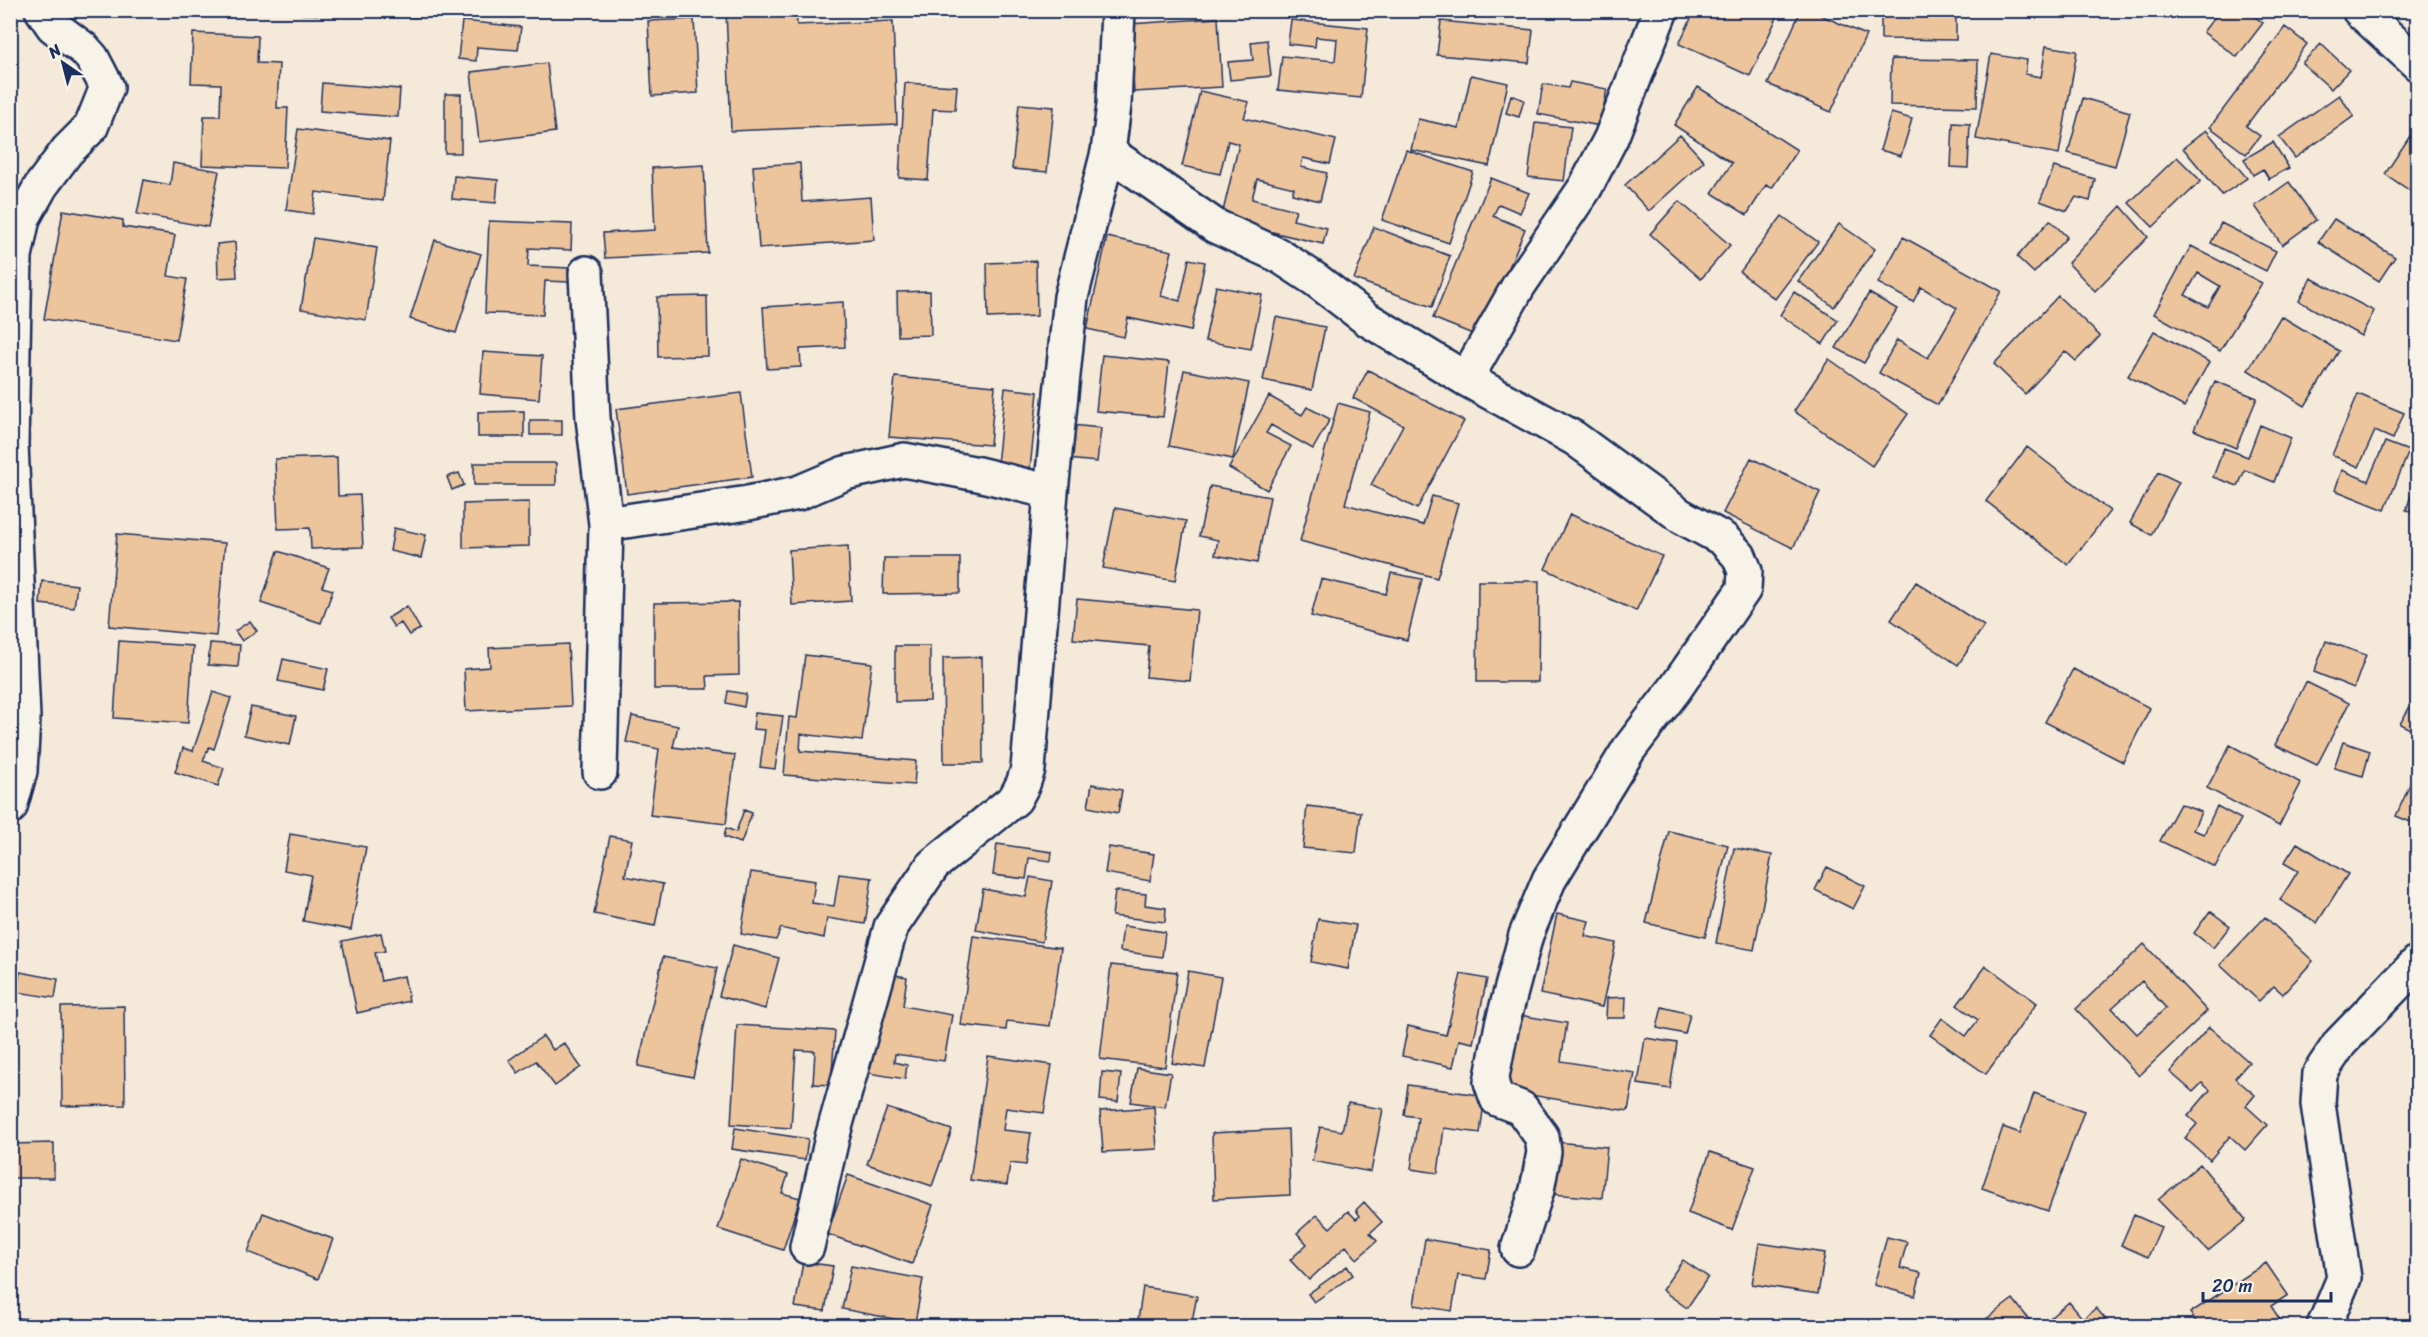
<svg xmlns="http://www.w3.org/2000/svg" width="2428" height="1337" font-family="Sriracha,sans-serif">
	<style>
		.building { fill: #edc59d; stroke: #1b2f5e; stroke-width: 1.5; fill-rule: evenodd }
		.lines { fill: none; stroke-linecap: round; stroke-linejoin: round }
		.minor-casing { stroke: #1b2f5e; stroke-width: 38 }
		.minor { stroke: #f7f3e8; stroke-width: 33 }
	</style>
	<rect width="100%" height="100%" fill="#f5ead9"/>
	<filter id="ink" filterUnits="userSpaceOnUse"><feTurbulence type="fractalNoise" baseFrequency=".0167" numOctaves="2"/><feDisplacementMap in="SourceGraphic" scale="12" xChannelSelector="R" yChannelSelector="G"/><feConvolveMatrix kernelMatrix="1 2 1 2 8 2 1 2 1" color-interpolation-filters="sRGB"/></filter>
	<g filter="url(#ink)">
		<path class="building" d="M303,10H417V17L302,14Z
			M726,10H796L797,25L893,21L897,124L731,131Z
			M1695,10H1773L1779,13L1750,76L1679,44Z
			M1801,10H1809L1866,35L1831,112L1768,84Z
			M1881,10H1956V40L1881,39Z
			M2220,10H2246L2263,23L2237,57L2203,32Z
			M1218,18L1222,87L1134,92L1130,24Z
			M694,19L698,93L652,96L648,21Z
			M1291,20L1368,28L1361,98L1278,90L1282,56L1335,61L1337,39L1316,37L1315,47L1288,44Z
			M462,21L521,27L518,50L477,47L476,61L458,59Z
			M1441,21L1533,30L1529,63L1437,55Z
			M2285,27L2307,44L2246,126L2260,136L2246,154L2210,127Z
			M193,33L258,36L257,63L279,64L277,108H288L285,168L202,165L204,116H220L221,84L191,83Z
			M1267,40L1271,76L1230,80L1228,62L1253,60L1251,42Z
			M2321,44L2349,70L2331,89L2302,63Z
			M2046,46L2077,51L2059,154L1976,139L1991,54L2027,60L2025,74L2041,77Z
			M1891,59L1978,60L1977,107L1890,105Z
			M547,63L555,132L479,142L471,72Z
			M1471,75L1508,83L1489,166L1411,150L1418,119L1459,128Z
			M1570,82L1607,89L1600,126L1538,114L1543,84L1568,88Z
			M322,83L400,89L398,117L320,111Z
			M905,83L957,86L955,110L933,109L928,180L899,178Z
			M1698,87L1797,150L1772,188L1766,185L1747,215L1712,193L1732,163L1674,125Z
			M1200,91L1249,102L1244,118L1336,140L1330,164L1303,158L1301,167L1327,173L1320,201L1292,194L1294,188L1257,179L1252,199L1296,210L1293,220L1327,228L1323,244L1221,220L1239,144L1228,141L1220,174L1182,166Z
			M445,94H461V153H445Z
			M1511,95L1524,100L1519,117L1506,113Z
			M2339,95L2354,116L2295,158L2279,137Z
			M2083,98L2130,112L2115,166L2068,153Z
			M1019,104L1054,107L1047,172L1012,169Z
			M1891,113L1912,119L1901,156L1880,150Z
			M1535,123L1571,127L1564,181L1528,177Z
			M1953,123L1970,124L1968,168L1951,167Z
			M298,129L390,141L383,201L316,192L313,214L286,210Z
			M2206,130L2247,178L2222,195L2183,148Z
			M2412,133L2418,136V196L2385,174Z
			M1680,135L1704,161L1649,211L1625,185Z
			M2273,142L2289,168L2269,179L2263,169L2253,175L2244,159Z
			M1406,150L1473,172L1449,243L1382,220Z
			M2177,157L2201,181L2153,227L2129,203Z
			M173,163L219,171L208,227L137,214L144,180L170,185Z
			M800,163L802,202L871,197L874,240L759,248L753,166Z
			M704,165L708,253L605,258L603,233L655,230L652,168Z
			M2054,167L2095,179L2090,201L2076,197L2067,211L2040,201Z
			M454,176L498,180L496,203L452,199Z
			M1491,178L1529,193L1520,213L1499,204L1493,216L1525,229L1480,337L1433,318Z
			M2289,182L2316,220L2282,245L2255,206Z
			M1679,201L1730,245L1701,279L1650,234Z
			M2121,206L2148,237L2095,291L2068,263Z
			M63,210L123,220V227L175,235L168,276L187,279L176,340L44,319Z
			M1782,216L1818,242L1775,299L1740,272Z
			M2334,219L2395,257L2379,281L2318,242Z
			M2050,220L2067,237L2034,273L2017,257Z
			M489,221L572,224L571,250L529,248L528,266L569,268V282L545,281L543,315L485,313Z
			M2221,223L2276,251L2266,271L2211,243Z
			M1839,224L1875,249L1834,307L1798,281Z
			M1374,227L1450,256L1432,307L1354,279Z
			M1107,237L1172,251L1161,296L1180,301L1189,259L1205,262L1191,331L1128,318L1124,337L1087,329Z
			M1903,237L2001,291L1938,405L1879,373L1897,340L1928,358L1957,308L1921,287L1913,302L1878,283Z
			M313,238L377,248L366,320L301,309Z
			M435,240L481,254L456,333L410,319Z
			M235,242L237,277L218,278L217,244Z
			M2191,246L2262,283L2220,351L2154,314ZM2198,273L2220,286L2208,307L2185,295Z
			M1036,261L1037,316L988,318L987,263Z
			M2311,278L2374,311L2361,336L2299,301Z
			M1216,286L1262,295L1251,349L1205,341Z
			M930,291L931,335L898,336L897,292Z
			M1794,292L1838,320L1823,344L1780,315Z
			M1869,293L1897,309L1864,363L1836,348Z
			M707,296L708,356L658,357L657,297Z
			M2058,296L2100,336L2076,361L2065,351L2025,394L1994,364Z
			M843,302L845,347L800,349L801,367L767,369L763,307Z
			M2281,316L2339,351L2305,406L2248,370Z
			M1276,317L1325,327L1312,390L1263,380Z
			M2154,331L2209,362L2184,407L2128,376Z
			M483,352L542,356L539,399L480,394Z
			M1102,355L1169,362L1163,417L1096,411Z
			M1829,359L1908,414L1872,466L1794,411Z
			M1184,370L1249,383L1233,459L1169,446Z
			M1368,370L1464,421L1417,509L1371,485L1403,425L1353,398Z
			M895,377L995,386L990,445L889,437Z
			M2215,381L2257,398L2236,448L2194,430Z
			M1005,388L1038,392L1030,469L997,465Z
			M741,393L752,477L627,494L616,409Z
			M2358,394L2404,413L2393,439L2375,431L2359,467L2332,455Z
			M1269,396L1302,415L1307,407L1330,419L1313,449L1271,425L1266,433L1291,446L1267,490L1229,468Z
			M1338,403L1370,412L1345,504L1423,525L1432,496L1458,503L1437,578L1300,541Z
			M524,411V437H478V412Z
			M530,420H562V435H530Z
			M1071,425L1101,428L1097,462L1067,459Z
			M2260,425L2291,438L2274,482L2245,470L2238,486L2213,477L2224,448L2248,457Z
			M2385,442L2409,451L2385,510L2335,490L2342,470L2368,481Z
			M2027,447L2110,511L2068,565L1986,501Z
			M337,457L338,496L360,495L363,547L311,549L310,528L278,529L275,459Z
			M1751,458L1820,492L1793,548L1723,513Z
			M474,463H556V485H474Z
			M2158,472L2179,482L2151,535L2130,523Z
			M459,473L464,485L452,490L447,477Z
			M2418,476V515L2406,510Z
			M1210,486L1270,497L1257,563L1215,555L1218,540L1199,536Z
			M529,502V546L463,548V504Z
			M1115,508L1186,521L1175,581L1103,568Z
			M1570,514L1662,556L1636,611L1545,569Z
			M394,528L426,535L421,558L390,551Z
			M117,534L225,543L216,636L109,626Z
			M848,546L851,601L792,605L789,550Z
			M278,551L329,568L322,587L333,590L321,623L261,603Z
			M884,558H960V593L883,594Z
			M1391,573L1422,579L1407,640L1311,616L1321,579L1386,594Z
			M42,581L77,585L74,608L40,604Z
			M1478,581H1539L1538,682H1477Z
			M1916,582L1984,626L1958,665L1891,620Z
			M1077,599L1197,610L1190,681L1146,677L1149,646L1073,639Z
			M738,602L739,675L707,676L708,689H654V603Z
			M407,606L420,629L409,635L401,623L394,627L388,618Z
			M250,621L257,631L242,641L235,631Z
			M119,641L193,646L188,723L114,718Z
			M2326,641L2366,655L2354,688L2314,672Z
			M210,643L240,645L238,667L208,665Z
			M568,644L571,706L466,711L464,669L490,667L489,648Z
			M895,646H930V701L895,702Z
			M805,655L872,663L862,741L801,734L800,751L916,761L914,785L784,775L789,717L797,718Z
			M982,657L983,763H944L943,658Z
			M283,659L328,669L323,690L278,681Z
			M2073,669L2150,708L2123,762L2045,722Z
			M2306,682L2349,703L2317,765L2275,745Z
			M728,691L746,694L744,707L726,703Z
			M213,692L231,698L214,749L209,747L203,761L224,768L218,786L175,772L183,748L193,751Z
			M2416,696L2418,697V733L2400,724Z
			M251,707L296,716L290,745L244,735Z
			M755,713L783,716L775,769L760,767L765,730L753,729Z
			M632,716L678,726L673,747L735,755L726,824L650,815L659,749L626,742Z
			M2343,742L2370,751L2363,776L2334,768Z
			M2230,745L2301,783L2279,826L2207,788Z
			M2418,766V825L2396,816Z
			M1092,784L1122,790L1118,813L1088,807Z
			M2180,804L2201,812L2193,830L2204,834L2217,806L2241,819L2215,867L2160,841Z
			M1307,806L1361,812L1356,853L1303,848Z
			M744,810L752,813L741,843L724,837L726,828L736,832Z
			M1669,831L1728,845L1705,937L1646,923Z
			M290,834L366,847L351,930L303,921L311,875L284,870Z
			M610,836L632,840L625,876L663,884L655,926L594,914Z
			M2297,843L2348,874L2317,923L2280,900L2298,871L2284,863Z
			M997,844L1052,852L1051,861L1029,858L1026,879L993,875Z
			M1109,847L1154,854L1150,881L1105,873Z
			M1734,848L1772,855L1754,950L1716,943Z
			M1827,867L1865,886L1853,909L1815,890Z
			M751,872L815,881L812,903L834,906L839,874L872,878L865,924L827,918L824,938L781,928L776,940L741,934Z
			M1030,877L1052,881L1042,942L976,930L983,889L1026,897Z
			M1115,891L1146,894L1145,905L1166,908L1165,922L1112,916Z
			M2210,911L2230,926L2213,948L2194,933Z
			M1557,914L1589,921L1585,936L1616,943L1602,1007L1540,994Z
			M2265,917L2313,961L2283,994L2274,986L2259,1001L2220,965Z
			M1318,919L1356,925L1348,969L1311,962Z
			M1123,926L1165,932L1162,957L1120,951Z
			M381,933L385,951L375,953L381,981L404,976L409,1001L357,1013L342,941Z
			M973,936L1061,948L1050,1026L1007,1021L1006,1030L961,1025Z
			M2144,944L2207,1011L2139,1076L2076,1009ZM2142,981L2166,1008L2137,1034L2112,1008Z
			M733,945L779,958L765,1009L719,996Z
			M663,957L717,968L693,1077L638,1066Z
			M1111,965L1177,972L1165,1067L1100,1059Z
			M1986,966L2037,1003L1986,1074L1930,1035L1942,1018L1966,1036L1978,1020L1957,1005Z
			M1188,971L1221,977L1205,1068L1172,1063Z
			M20,972L58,979L55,998L17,992Z
			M879,972L907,977L903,1006L952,1015L944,1061L895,1054L894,1062L907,1065L905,1079L862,1072Z
			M1461,974L1487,979L1473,1043L1459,1040L1453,1067L1402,1056L1408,1026L1446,1035Z
			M1626,997L1625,1018H1606L1607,998Z
			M124,1006L125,1105L62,1106L61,1007Z
			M1662,1007L1690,1014L1685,1034L1657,1028Z
			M1519,1015L1567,1023L1561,1061L1635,1073L1628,1111L1507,1091Z
			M737,1025L835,1031L831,1085L813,1084L815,1051L796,1050L791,1128L731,1124Z
			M2209,1027L2249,1062L2235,1078L2255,1095L2246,1106L2267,1125L2245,1150L2230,1136L2210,1160L2185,1138L2197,1124L2188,1116L2210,1090L2202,1083L2193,1092L2170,1072Z
			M543,1036L553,1050L564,1043L581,1067L555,1086L536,1061L518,1073L509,1060Z
			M1645,1038L1677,1043L1670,1089L1638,1084Z
			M988,1056L1052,1065L1044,1113L1006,1108L1003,1130L1031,1133L1026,1165L1010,1163L1007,1185L970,1180Z
			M1137,1068L1171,1073L1165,1107L1131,1102Z
			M1102,1072L1121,1074L1118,1102L1100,1100Z
			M1408,1085L1485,1096L1480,1133L1444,1128L1438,1173L1411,1169L1418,1117L1404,1115Z
			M2034,1093L2084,1111L2048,1211L1982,1188L2003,1127L2020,1133Z
			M1348,1103L1383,1109L1371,1172L1312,1161L1320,1127L1342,1131Z
			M1154,1107L1157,1149L1103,1152L1100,1111Z
			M887,1108L952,1130L932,1186L867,1164Z
			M735,1128L808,1139L805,1160L732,1149Z
			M1288,1129L1290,1195L1214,1199L1212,1133Z
			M1556,1142L1607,1147L1602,1198L1551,1194Z
			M54,1143V1178H10V1144Z
			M1710,1152L1755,1167L1732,1230L1688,1213Z
			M741,1159L788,1175L782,1193L800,1198L783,1250L718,1229Z
			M2200,1164L2246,1220L2208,1251L2158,1200Z
			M848,1175L933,1205L912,1264L827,1234Z
			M1364,1202L1382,1222L1370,1233L1377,1241L1357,1259L1346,1246L1309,1280L1290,1260L1307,1244L1297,1233L1317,1215L1330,1228L1348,1211L1356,1219L1360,1216L1356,1210Z
			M263,1213L333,1239L318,1279L248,1252Z
			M2134,1215L2161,1227L2148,1257L2121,1245Z
			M1887,1237L1907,1242L1900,1268L1921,1273L1915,1296L1874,1285Z
			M1425,1239L1491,1250L1486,1279L1458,1275L1452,1311L1414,1305Z
			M1759,1243L1825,1253L1818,1294L1752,1284Z
			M1683,1260L1708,1277L1687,1308L1662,1290Z
			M803,1262L833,1266L825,1311L795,1307Z
			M2266,1263L2288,1295L2271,1306L2284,1326H2199L2190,1313Z
			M851,1266L923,1279L915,1323L842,1309Z
			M1347,1266L1353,1275L1314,1302L1308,1294Z
			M1143,1287L1197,1296L1191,1326H1175L1138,1320Z
			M2013,1299L2034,1326H1979L1978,1325Z
			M2069,1302L2083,1319L2096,1308L2108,1322L2102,1326H2049L2045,1322Z
			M10,1318L41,1319V1326H10Z"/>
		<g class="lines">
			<defs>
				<path id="minor" d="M2359,10L2418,64
					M1108,152L1215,226L1278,255L1316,280L1367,319L1466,379L1574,438L1681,516L1723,539L1739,556L1745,571L1744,589L1675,689L1629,749L1549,880L1526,935L1502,1025L1491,1082L1497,1099L1521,1108L1542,1137L1544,1152L1537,1190L1518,1249
					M586,273L593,418L606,524L600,772
					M1466,379L1519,285L1585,188L1611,138L1661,10
					M606,524L748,503L798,493L845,473L904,460L978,474L1051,492
					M10,807L20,771L23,718L11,444L15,256L23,218L41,186L67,151L91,127L107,87L92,58L84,49L53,26L42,10
					M807,1247L832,1138L891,927L933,865L1015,799L1023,784L1028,769L1051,492L1071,297L1108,152L1114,105L1118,10
					M2324,1326L2344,1278L2318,1104L2320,1073L2340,1043L2418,962"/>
			</defs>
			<use href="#minor" class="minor-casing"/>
			<use href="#minor" class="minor"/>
		</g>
	</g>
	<rect width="2428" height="1337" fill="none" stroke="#f7f3e8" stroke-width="36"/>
	<rect x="18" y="18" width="2392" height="1301" fill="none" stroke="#1b2f5e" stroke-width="2" filter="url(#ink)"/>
	<g transform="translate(63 63) rotate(325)" stroke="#f7f3e8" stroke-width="4.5" paint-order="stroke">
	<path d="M0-4.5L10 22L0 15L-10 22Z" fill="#1b2f5e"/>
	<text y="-9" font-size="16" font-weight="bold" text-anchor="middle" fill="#1b2f5e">N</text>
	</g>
	<path d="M2203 1292v9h128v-9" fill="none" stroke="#1b2f5e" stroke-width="3"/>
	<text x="2212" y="1292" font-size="18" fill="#1b2f5e" stroke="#f7f3e8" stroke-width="4.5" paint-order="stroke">20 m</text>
</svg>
